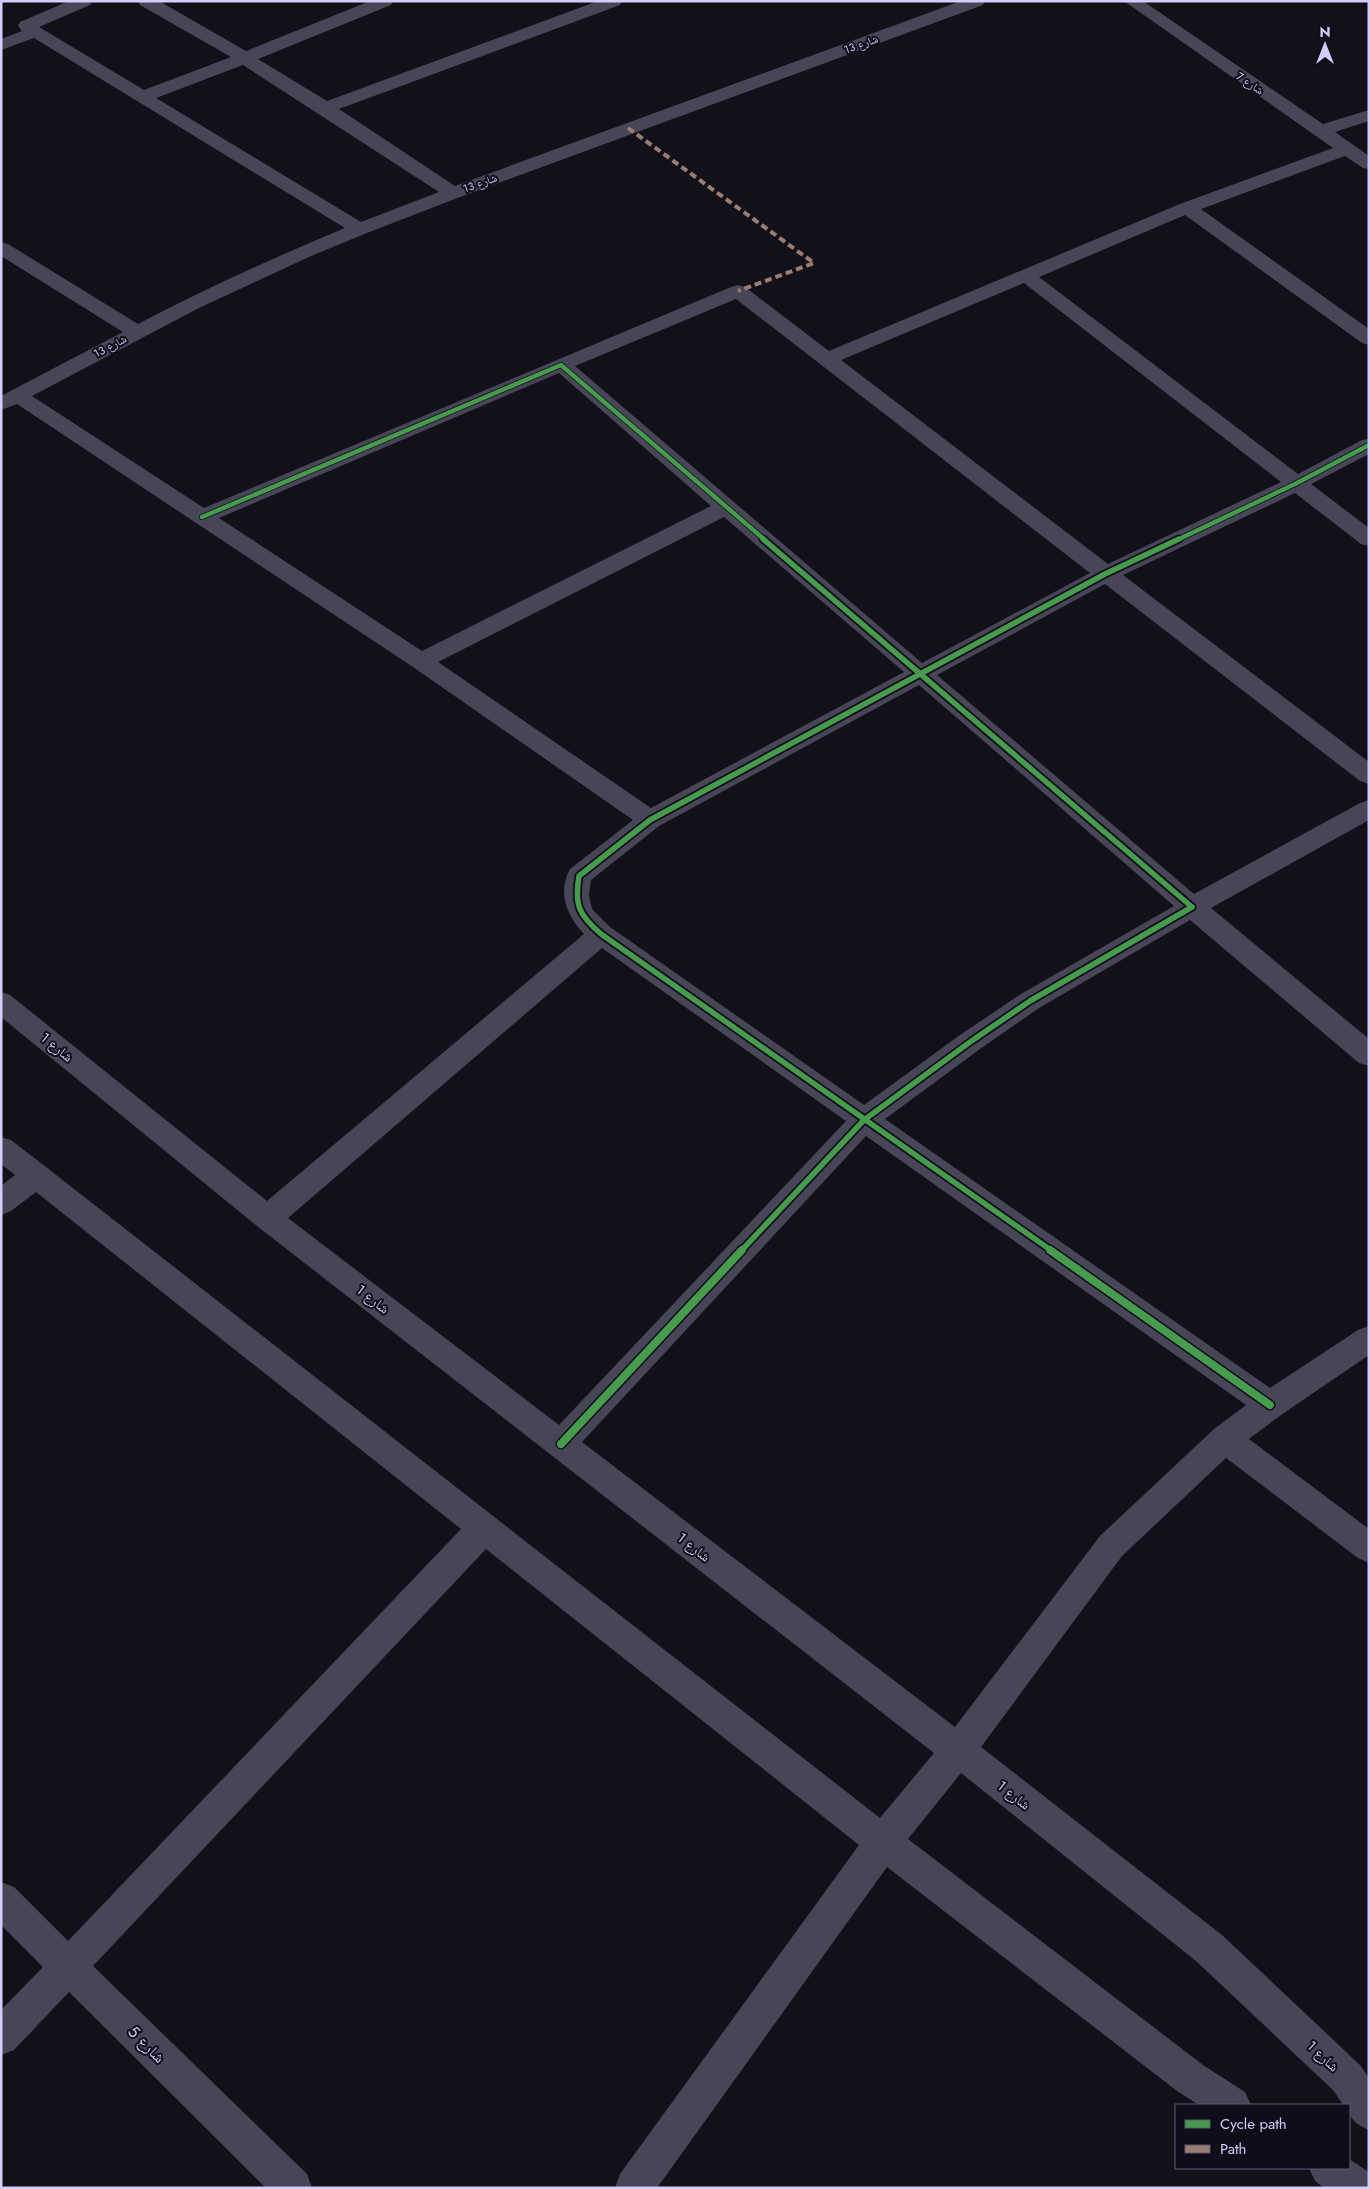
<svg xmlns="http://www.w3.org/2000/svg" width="1370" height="2189" font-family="Jost,'Noto Naskh Arabic',sans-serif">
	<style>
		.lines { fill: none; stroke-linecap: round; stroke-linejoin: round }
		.minor { fill: #474657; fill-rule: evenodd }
		.quiet { stroke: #9b7d72; stroke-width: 4; stroke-dasharray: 7 4; stroke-linecap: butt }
		.cycleway-far2-casing { stroke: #100d1b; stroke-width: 6 }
		.cycleway-far1-casing { stroke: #100d1b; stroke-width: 9 }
		.cycleway-casing { stroke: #100d1b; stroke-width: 11 }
		.cycleway-far2 { stroke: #469c4c; stroke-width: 4.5 }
		.cycleway-far1 { stroke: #469c4c; stroke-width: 5.5 }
		.cycleway { stroke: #469c4c; stroke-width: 8 }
		.labels { text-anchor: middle; stroke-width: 4; stroke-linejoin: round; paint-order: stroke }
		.far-street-label { font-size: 11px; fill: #d2cdf9; stroke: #100d1b }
		.street-label { font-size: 14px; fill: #d2cdf9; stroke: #100d1b }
		.near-street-label { font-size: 16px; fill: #d2cdf9; stroke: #100d1b }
	</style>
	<rect width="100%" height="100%" fill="#121018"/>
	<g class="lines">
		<path class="minor" d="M69,1H92L90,5L39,27L144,90L231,57L140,5L138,1H159L246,51L370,1H393L391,5L258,59L327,101L598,1H622L620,5L339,109L455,186L961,1H985L983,5L460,197L367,233L311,256L199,308L32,396L204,508L731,287L738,285L745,287L829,351L1180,204L1333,148L1124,1H1143L1323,124L1369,110V121L1335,132L1369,156V169L1363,168L1345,156L1201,209L1369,329V345L1362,343L1185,215L1039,277L1298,474L1362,440L1369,439V454L1311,484L1369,528V546L1361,544L1295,493L1123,575L1369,762V784L1360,781L1105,584L937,675L1194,894L1360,803L1369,800V820L1211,908L1369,1039V1066L1359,1063L1190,920L1039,1008L980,1049L885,1119L1270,1388L1358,1330L1369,1326V1355L1281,1415L1249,1439L1369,1529V1563L1358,1558L1226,1458L1122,1556L981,1747L1222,1935L1360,2065L1369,2078V2130C1356,2124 1349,2120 1349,2105H1343L1334,2091L1196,1961L961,1773L908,1839L1203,2065L1245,2092L1251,2105H1199L1177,2091L887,1867L657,2188H615L620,2174L859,1845L486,1549L93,1966L307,2174L312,2188H266L69,1992L14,2050L1,2055V2010L43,1967L1,1925V1882L14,1887L68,1941L461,1529L36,1192L11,1211L1,1215V1186L15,1175L1,1164V1137L11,1140L46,1167L880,1818L934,1753L257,1226L1,1017V992L10,995L267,1201L584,934C567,916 557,893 570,869L633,820L413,667L17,404L1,410V396L123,332L1,256V242L8,244L138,324C205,289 275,257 345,228L34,38L1,50V39L22,31L18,26L20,22ZM243,65L439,192L361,222L156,98ZM1024,283L1281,482L1108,564L841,360ZM736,299L1090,573L922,663L575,366ZM559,373L711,506L422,651L219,518ZM724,517L904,672L651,808L438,662ZM919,685L1174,906L1021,994L960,1035L864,1105L610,927L592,909L589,895L591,880L659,826ZM602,948L846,1121L559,1425L288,1218ZM866,1136L1246,1405L1214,1429L1100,1536L955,1727L582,1442Z
			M1349,2159L1369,2172V2188H1324L1315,2181L1309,2168H1349Z"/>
		<path class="quiet" d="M628,128L814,263L738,291"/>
		<defs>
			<path id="cycleway-far2" d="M202,517L561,365L765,540
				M1177,540L1295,484L1369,445"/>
			<path id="cycleway-far1" d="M741,1251L864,1120L970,1042L1030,1001L1192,907L763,539
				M1052,1251L601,934C579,915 574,905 579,876L650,820L1105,574L1179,539"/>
			<path id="cycleway" d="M1050,1250L1270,1405
				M561,1444L742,1250"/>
		</defs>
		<use href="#cycleway-far2" class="cycleway-far2-casing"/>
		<use href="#cycleway-far1" class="cycleway-far1-casing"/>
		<use href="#cycleway" class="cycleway-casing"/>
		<use href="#cycleway-far2" class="cycleway-far2"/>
		<use href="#cycleway-far1" class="cycleway-far1"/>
		<use href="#cycleway" class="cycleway"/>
	</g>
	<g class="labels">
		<g class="far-street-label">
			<text transform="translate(861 44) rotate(-20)" y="4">شارع 13</text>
			<text transform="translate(1250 83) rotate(34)" y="4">شارع 7</text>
			<text transform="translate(480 183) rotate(-20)" y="4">شارع 13</text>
			<text transform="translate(110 346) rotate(-28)" y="4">شارع 13</text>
		</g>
		<g class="street-label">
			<text transform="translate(57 1047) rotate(39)" y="5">شارع 1</text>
			<text transform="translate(373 1299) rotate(38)" y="5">شارع 1</text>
			<text transform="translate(694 1547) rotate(38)" y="5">شارع 1</text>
			<text transform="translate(1014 1795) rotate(38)" y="5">شارع 1</text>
			<text transform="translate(1323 2056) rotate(43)" y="5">شارع 1</text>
		</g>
		<g class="near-street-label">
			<text transform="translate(147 2044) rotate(45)" y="6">شارع 5</text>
		</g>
	</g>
	<rect width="1370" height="2189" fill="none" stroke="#d2cdf9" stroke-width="5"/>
	<rect x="1175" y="2104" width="175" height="65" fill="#100d1b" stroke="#5e5a74"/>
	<rect x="1185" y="2120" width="25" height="8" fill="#469c4c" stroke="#5e5a74"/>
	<text x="1220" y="2129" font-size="15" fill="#d2cdf9">Cycle path</text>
	<rect x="1185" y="2145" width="25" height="8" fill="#9b7d72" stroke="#5e5a74"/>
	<text x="1220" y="2154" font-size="15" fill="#d2cdf9">Path</text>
	<g transform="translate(1325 45)" stroke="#100d1b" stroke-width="4" paint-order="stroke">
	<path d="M0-4L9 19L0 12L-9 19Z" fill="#d2cdf9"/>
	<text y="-8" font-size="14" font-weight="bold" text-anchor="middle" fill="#d2cdf9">N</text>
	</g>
</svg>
